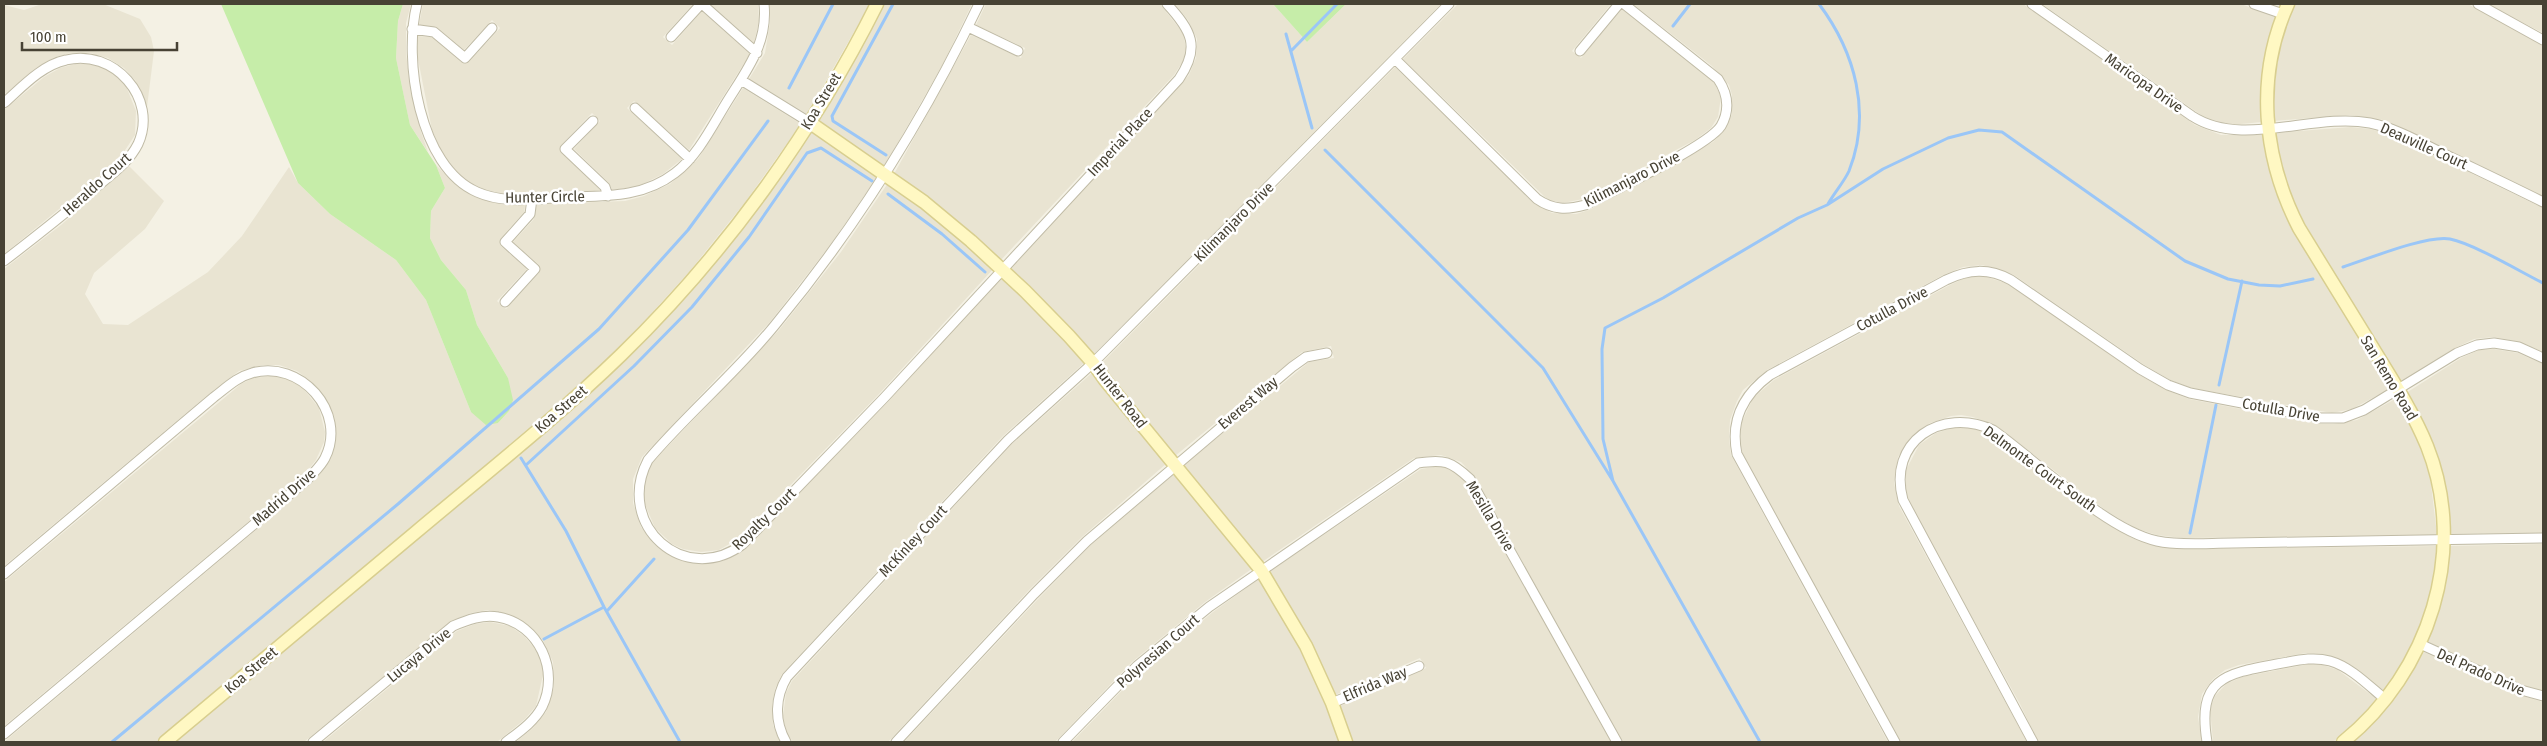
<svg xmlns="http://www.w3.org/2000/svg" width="2547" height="746" font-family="'Fira Sans Condensed',sans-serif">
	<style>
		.residential { fill: #e9e4d2 }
		.green { fill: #c6eda9 }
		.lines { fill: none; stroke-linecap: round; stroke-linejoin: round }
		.stream { stroke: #9ac6f7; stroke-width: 3 }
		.street-casing { stroke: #c0bba6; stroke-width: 11 }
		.secondary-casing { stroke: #d8ce8f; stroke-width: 15 }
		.street { stroke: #fff; stroke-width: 9 }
		.secondary { stroke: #fff8c3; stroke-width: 12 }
		.labels { text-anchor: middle; stroke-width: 5; stroke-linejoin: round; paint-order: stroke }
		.street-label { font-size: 15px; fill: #474234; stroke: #fff }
	</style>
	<rect width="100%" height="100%" fill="#f4f1e4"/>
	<path class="residential" d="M42,4H103L140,19L151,37L154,51L147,107L135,80L124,68L108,58L90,53H72L55,57L36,68L4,95V5L24,10Z
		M403,4H411L406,23V53L409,79L421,132L428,152L410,125L396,58L398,21Z
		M423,4H693L663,37L672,45L702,11L750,54L689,150L634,101L627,108L682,159L663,174L639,186L612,190L609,183L574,149L600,121L592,113L561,145L562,153L601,191L504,194L486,190L470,183L457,173L444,158L432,130L417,54V36L432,37L461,62H469L500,28L492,20L464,50L438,28L419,25Z
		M710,4H758L759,21L754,43Z
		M769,4H870L807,114L749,79L765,53L770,23Z
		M883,4H972L943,64L884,167L817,121Z
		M986,4H1160L1183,33L1186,48L1183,61L1174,75L1001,260L948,214L894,174L971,35L1021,58L1025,48L976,25Z
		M1175,4H1273L1307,42L1346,4H1441L1093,355L1010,268L1189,75L1196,58L1197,39L1188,20Z
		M1458,4H1611L1572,51L1581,58L1622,9L1714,82L1721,97L1718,117L1711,128L1695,140L1583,199L1563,203L1548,200L1403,59Z
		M1633,4H2023L2195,125L2221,135L2263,134L2265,150L2281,204L2294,230L2391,388L2352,409L2332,413L2191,388L2170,380L2143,364L2014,275L1982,265L1963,267L1943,275L1767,370L1743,390L1737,401L1730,420L1729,438L1731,455L1888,742H1623L1475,477L1461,462L1441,455L1414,458L1262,562L1183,466L1309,362L1334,358L1331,346L1302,352L1175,456L1101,364L1395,67L1533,203L1552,213L1576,214L1589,210L1713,142L1725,130L1732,114V95L1729,85L1712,66Z
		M2042,4H2241L2276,17L2268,47L2261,94L2262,122L2230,125L2215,122L2201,115Z
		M2294,4H2468L2543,45V196L2383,120L2350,115L2273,121V96L2279,51Z
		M2488,4H2543V33L2508,15Z
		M75,64H90L104,68L117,76L126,86L136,111L135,135L118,161L4,254V110L44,77L60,68Z
		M743,88L801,124L746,201L689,272L619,349L555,407L156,742H4L312,483L331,459L336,434L329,404L308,379L297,371L279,365H263L239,371L210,393L4,566V269L61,225L129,166L164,201L145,229L94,273L85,294L103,324L128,325L208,272L242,236L289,167L298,183L330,214L396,260L426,300L471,412L498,423L509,411L508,378L477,325L466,290L441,260L430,238L431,211L445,188L436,165L457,186L475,197L504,205H525L524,212L501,238V246L527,269L497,301L506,309L539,273V265L513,242L534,219L537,204L625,201L644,196L670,184L698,159Z
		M2351,127L2370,129L2392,135L2543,208V352L2520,342L2493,337L2474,339L2455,348L2400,383L2291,200L2274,133Z
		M811,130L878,176L831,244L770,322L642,457L633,479V503L641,527L654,544L680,560L694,563L723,561L746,548L888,402L1002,276L1085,362L1003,436L782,674L775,689L772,704L773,725L780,742H516L533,728L546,712L554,687L553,662L543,640L530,627L507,614L488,610L471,613L450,622L304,742H175L598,385Z
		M888,183L921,206L994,268L879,394L738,539L719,550L701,552L683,549L672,544L655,528L644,502V482L652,463L779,330L841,252Z
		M1983,276L2009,284L2138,374L2166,390L2189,399L2320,424H2333L2357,420L2397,398L2413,428L2430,476L2437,535L2182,538L2157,535L2135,528L2108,512L1995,425L1973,417L1961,415L1951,416L1930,423L1911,437L1898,457L1894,483L1899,506L2027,742H1901L1745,462L1741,447V424L1753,398L1774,380L1950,285L1967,277Z
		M2494,349L2518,353L2543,364V533L2449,534L2406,393L2461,358L2479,350Z
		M1093,372L1167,463L1082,537L1030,589L888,742H793L786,732L783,716L786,693L792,681L1012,444Z
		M270,376L288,379L302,387L319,408L325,432L324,442L316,460L304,475L4,726V582L241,384L253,378Z
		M1955,427L1972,428L1990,435L2103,521L2132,538L2156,546L2183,549L2437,546L2434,581L2427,608L2409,655L2384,692L2351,665L2323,654L2306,653L2239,665L2225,670L2213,679L2202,694L2198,717L2202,742H2038L2020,704L1912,509L1906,492V470L1919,445L1936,433Z
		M1440,466L1454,471L1466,482L1611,742H1351L1339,706L1426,668L1420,658L1335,695L1297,618L1269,572L1421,469Z
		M1175,473L1253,568L1205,602L1132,662L1055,742H904L1039,598L1091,545Z
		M2543,544V691L2522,685L2428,642L2442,598L2449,546Z
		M1260,578L1301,648L1327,705L1339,742H1072L1141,671L1213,612Z
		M490,622L510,626L524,636L537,651L542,662L543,675L536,706L525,719L497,742H323L457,631L475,624Z
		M2424,652L2519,695L2543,702V742H2352L2394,700Z
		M2309,664L2323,665L2338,670L2378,700L2356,723L2333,742H2213L2210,709L2215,696L2226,684L2242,677Z"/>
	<path class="green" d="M221,4H403L398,21L396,58L410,125L436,165L445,188L431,211L430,238L441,260L466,290L477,325L508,378L513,400L509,411L498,423L486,425L471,412L426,300L396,260L330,214L298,183Z
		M1273,4H1346L1307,42Z"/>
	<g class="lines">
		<path class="stream" d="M1819,4C1855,52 1872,113 1849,171C1844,182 1834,193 1828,204
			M1673,26L1690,4
			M1286,34L1312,128
			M1291,51L1337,4
			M789,88L833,4
			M1325,150L1543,368L1613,481L1760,742
			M886,155L833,121L832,116L893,4
			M888,194L942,234L985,272
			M2343,267C2368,259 2426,235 2450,239C2474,244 2519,271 2543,283
			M2219,385L2242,281
			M521,458L566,531L604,607L680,742
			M526,465L634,366L692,307L749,237L807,153L821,148L872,181
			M1613,481L1603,439L1602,349L1605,328L1663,298L1798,218L1827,205L1883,169L1948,138L1979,130L2002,132L2185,261L2228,279L2259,285L2280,286L2313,279
			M2190,533L2216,405
			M607,611L654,559
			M544,639L604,607
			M112,742L398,504L599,329L688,230L768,121"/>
		<defs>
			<path id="street" d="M417,4C403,59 419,167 477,192C506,205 540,198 571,197C608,196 644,197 675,173C699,155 714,122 730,97C749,67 768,41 764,4
				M702,4L757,53
				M979,4C924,119 857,226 775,325C736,373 688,413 648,460C614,525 685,588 743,544L884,398L1179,79C1201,47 1191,30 1167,4
				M2032,4L2192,116C2243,149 2313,112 2370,123C2395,128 2418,141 2440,152C2475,169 2509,185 2543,202
				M2254,4L2283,14
				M2478,4L2543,40
				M968,27L1018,51
				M412,29L434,32L465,58L492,28
				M671,37L701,4
				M1580,51L1619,4
				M1395,59L1537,199C1553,210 1567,210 1585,205C1612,191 1708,146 1721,126C1730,110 1728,94 1718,79L1624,4
				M741,80L809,122
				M4,103C22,87 42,65 66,60C113,48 159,98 138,144C128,164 109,176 93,190C64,214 34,238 4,261
				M635,108L690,159
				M593,121L565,149L605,187L608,196
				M505,302L535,269L505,242L530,214L532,199
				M4,574L214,397C226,388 237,377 252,373C300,359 348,412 325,458C321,466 314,472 308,479L4,734
				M2420,644L2521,690L2543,696
				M1332,703L1419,666
				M313,742L453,626C467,620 483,614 498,617C539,624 560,671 542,707C534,722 519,732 506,742
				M786,742C774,721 775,697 787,677L1008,440L1093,363L1449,4
				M896,742L1034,594L1087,541L1292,367L1306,357L1327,353
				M1063,742L1137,666L1209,607L1418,463C1444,459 1451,461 1470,479L1617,742
				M1895,742L1737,454C1730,420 1743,395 1770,375L1946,280C1969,269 1989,268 2011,280L2140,369L2168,385L2190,393L2320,418H2343L2364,410L2457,353L2477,345L2494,343L2519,347L2543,358
				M2033,742L1903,500C1887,442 1941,406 1993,430C2037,461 2106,530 2157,541C2182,546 2208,543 2233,543L2543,538
				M2207,742C2197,679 2223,674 2277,664C2295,661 2312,656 2330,661C2351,667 2369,686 2386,700"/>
			<path id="secondary" d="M2288,4C2255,77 2263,158 2299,228C2324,269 2349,309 2374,350C2393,381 2413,412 2427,446C2469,551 2429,673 2343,742
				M809,122L924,202L971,241L1025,291L1069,336L1093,363L1105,380L1261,570L1306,646L1332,703L1346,742
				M165,742C249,672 333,602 416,532C485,474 556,418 621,355C724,255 813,132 877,4"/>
		</defs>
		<use href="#street" class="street-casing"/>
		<use href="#secondary" class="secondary-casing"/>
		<use href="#street" class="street"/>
		<use href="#secondary" class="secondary"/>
	</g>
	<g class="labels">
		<g class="street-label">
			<text transform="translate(2144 83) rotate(35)" y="5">Maricopa Drive</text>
			<text transform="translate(821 101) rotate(-59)" y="5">Koa Street</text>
			<text transform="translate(1120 142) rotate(-47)" y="5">Imperial Place</text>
			<text transform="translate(2424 146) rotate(24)" y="5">Deauville Court</text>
			<text transform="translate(1632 179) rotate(-27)" y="5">Kilimanjaro Drive</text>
			<text transform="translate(97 184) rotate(-42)" y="5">Heraldo Court</text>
			<text transform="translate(545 197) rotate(-1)" y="5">Hunter Circle</text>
			<text transform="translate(1234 222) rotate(-45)" y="5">Kilimanjaro Drive</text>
			<text transform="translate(1892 309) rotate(-28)" y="5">Cotulla Drive</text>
			<text transform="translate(2389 378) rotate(59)" y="5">San Remo Road</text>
			<text transform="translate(1120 396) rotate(52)" y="5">Hunter Road</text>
			<text transform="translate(1248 403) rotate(-40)" y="5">Everest Way</text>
			<text transform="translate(561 409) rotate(-41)" y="5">Koa Street</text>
			<text transform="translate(2281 410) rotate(10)" y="5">Cotulla Drive</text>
			<text transform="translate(2040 469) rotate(36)" y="5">Delmonte Court South</text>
			<text transform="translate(284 497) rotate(-41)" y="5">Madrid Drive</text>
			<text transform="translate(1490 516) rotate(59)" y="5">Mesilla Drive</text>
			<text transform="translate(764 519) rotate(-44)" y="5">Royalty Court</text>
			<text transform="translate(913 541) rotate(-47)" y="5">McKinley Court</text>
			<text transform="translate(1158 651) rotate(-41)" y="5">Polynesian Court</text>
			<text transform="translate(419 655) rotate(-39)" y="5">Lucaya Drive</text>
			<text transform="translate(251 670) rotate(-40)" y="5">Koa Street</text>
			<text transform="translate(2481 672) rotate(24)" y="5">Del Prado Drive</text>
			<text transform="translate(1375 684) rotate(-23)" y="5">Elfrida Way</text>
		</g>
	</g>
	<rect width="2547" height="746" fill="none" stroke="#474234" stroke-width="10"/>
	<path d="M22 42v8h155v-8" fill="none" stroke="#474234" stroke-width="2.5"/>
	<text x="30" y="42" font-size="15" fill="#474234" stroke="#ffffff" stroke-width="4" paint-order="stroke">100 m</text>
</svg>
